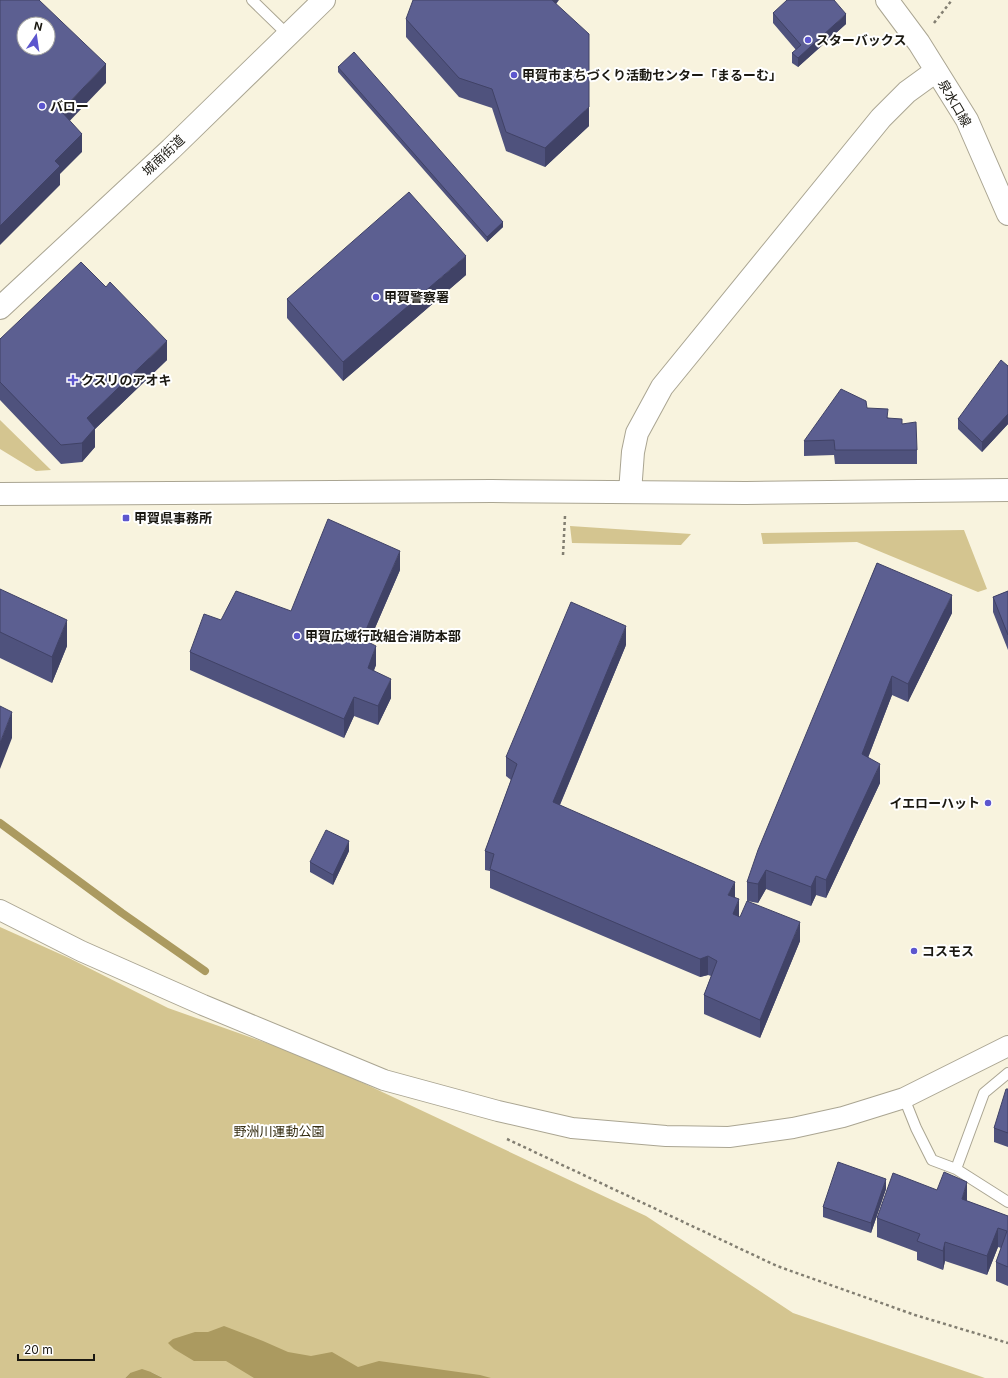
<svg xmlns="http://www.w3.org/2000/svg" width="1008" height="1378" font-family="Inter,'Noto Sans JP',sans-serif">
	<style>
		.green { fill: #d4c590 }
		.water { fill: #ab9a60 }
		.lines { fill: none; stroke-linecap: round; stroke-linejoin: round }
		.stream { stroke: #ab9a60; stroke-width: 8 }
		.service-casing { stroke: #aaa592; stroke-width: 12 }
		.minor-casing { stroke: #aaa592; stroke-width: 22 }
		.tertiary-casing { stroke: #aaa592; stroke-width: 24 }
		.secondary-casing { stroke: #aaa592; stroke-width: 24 }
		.path { stroke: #827e71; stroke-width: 2.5; stroke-dasharray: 3 3; stroke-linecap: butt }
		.service { stroke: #fff; stroke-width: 10 }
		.minor { stroke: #fff; stroke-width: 20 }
		.tertiary { stroke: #fff; stroke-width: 22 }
		.secondary { stroke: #fff; stroke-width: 22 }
		.wall { fill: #4f527d }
		.shaded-wall { fill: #404266 }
		.building { fill: #5c5f91; stroke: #404266; fill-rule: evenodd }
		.poi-dot { fill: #5c56ce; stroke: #fff; stroke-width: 1.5 }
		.labels { text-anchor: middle; stroke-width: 4; stroke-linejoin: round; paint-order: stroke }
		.poi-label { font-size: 13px; font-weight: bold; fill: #1a1811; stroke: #fff; text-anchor: start }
		.street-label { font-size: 13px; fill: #1a1811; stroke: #fff }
		.park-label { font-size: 13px; fill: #352d11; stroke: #fff }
	</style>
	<rect width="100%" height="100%" fill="#f8f3de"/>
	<path class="green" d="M0,420L51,470L36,471L0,449Z
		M570,526L691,534L681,545L572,543Z
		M964,530L987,589L978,592L857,542L763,544L761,533Z
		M0,927L69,958L168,1008L312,1059L646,1216L793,1313L985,1378H163L151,1372L130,1373L125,1378H0Z"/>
	<path class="water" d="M224,1326L263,1341L288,1352L311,1356L332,1352L358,1367L379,1361L480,1375L491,1378H254L226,1361H194L174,1349L168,1343L173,1339L195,1332H208Z
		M142,1369L151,1372L163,1378H125L130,1373Z"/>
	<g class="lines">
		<path class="stream" d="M0,823L122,913L205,971"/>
		<defs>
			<path id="service" d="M252,0L288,35
				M904,1098L916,1128L932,1160L956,1169L1008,1202
				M956,1169L984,1093L1008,1073"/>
			<path id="minor" d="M0,910L81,951L203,1005L384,1080L498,1111L572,1128L666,1136L729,1137L793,1128L843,1117L904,1098L1008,1046"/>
			<path id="tertiary" d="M0,308L171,149L324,0
				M630,492L633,452L637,433L662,387L881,118L907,92L936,71
				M0,494L492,491L746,493L1008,490"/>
			<path id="secondary" d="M887,0L919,43L967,120L1008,214"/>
		</defs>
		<use href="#service" class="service-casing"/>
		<use href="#minor" class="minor-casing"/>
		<use href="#tertiary" class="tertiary-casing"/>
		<use href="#secondary" class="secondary-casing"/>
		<path class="path" d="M934,23L952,0
			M563,555L565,516
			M507,1139L777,1266L915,1315L1008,1343"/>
		<use href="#service" class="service"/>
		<use href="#minor" class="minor"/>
		<use href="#tertiary" class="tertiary"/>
		<use href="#secondary" class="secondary"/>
	</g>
	<path class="wall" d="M556,4L589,126L545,167L506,151L492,108L459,97L406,37V19Z
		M773,13L846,24L798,67L792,63V53L796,50L773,23Z
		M338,67L503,227L487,242L338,72Z
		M466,275L343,381L287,318V299Z
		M0,339L167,360L95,429V447L82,462L61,464L0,400Z
		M1008,366V424L982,452L958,429V419Z
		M867,408L902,424L917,450V464H835L834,455L804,456V441Z
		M877,563L952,613L908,702L892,695L868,758L880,783L826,898L816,895L811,906L766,889L758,903L747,901V882Z
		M400,570L369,642L376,665L374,670L391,698L378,725L354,716L344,738L190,670V652L221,620L291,611Z
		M0,589L67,646L52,683L0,658Z
		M1008,591V650L993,612V597Z
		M626,645L560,805L735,898L739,917L800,941L760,1038L704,1014V995L711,976L708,975L700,977L490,888V871L485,870V851L511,780L506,776V757Z
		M349,851L333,885L310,872V862Z
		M1008,1089V1147L994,1142V1128Z
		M886,1189L871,1233L823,1217V1207Z
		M937,1190L1008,1216V1286L996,1281V1262L1001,1248L998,1247L987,1275L945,1261L943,1270L917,1260V1252L877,1237V1218Z"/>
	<path class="shaded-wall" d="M548,0H559L548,15Z
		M846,14V24L798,67V58Z
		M106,64V83L61,130V111Z
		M589,107V126L545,167V148Z
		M82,134V152L60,174V185L0,245V226L55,161Z
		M503,222V227L487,242V237Z
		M466,256V275L343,381V362Z
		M167,341V360L95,429V447L82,462V443L87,418Z
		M1008,414V424L982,452V442Z
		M400,551V570L362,658V639Z
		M952,595V613L908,702V684Z
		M67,620V646L52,683V657Z
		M626,626V645L553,821V802Z
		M376,646V665L368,686V668Z
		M892,676V695L862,773V754Z
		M391,679V698L378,725V706Z
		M354,697V716L344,738V719Z
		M12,712V738L0,769V743Z
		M880,764V783L826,898V880Z
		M349,841V851L333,885V875Z
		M766,870V889L758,903V884Z
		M816,876V895L811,906V887Z
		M735,882V900L728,895Z
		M739,899V918L733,914Z
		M800,922V941L760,1038V1020Z
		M708,956V975L700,977V959Z
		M886,1179V1189L871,1233V1223Z
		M967,1182V1201L962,1218V1199Z
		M998,1228V1247L987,1275V1256Z
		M945,1242V1261L943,1270V1251Z"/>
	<path class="building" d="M0,0H39L106,64L61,111L82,134L55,161L60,166L0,226ZM24,24H48V48H24Z
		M413,0H552L589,34V107L545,148L506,132L492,89L459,78L406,19Z
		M787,0H834L846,14L798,58L792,53L801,45L773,13Z
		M354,52L503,222L487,237L338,67Z
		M409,192L466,256L343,362L287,299Z
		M81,262L106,287L110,282L167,341L87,418L95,428L82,443L61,445L0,382V339Z
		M1001,360L1008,366V414L982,442L958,419Z
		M841,389L866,401L867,408L888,409L887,418L902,419V424L916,422L917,450H835L834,440L804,441Z
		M328,519L400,551L362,639L376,646L368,668L391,679L378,706L354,697L344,719L190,652L204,614L221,620L236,591L291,611Z
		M877,563L952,595L908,684L892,676L862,754L880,764L826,880L816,876L811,887L766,870L758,884L747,882L758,850Z
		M0,589L67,620L52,657L0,632Z
		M1008,591V635L993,597Z
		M571,602L626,626L553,802L735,882L728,895L739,899L733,914L740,917L747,901L800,922L760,1020L704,995L717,961L708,956L700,959L490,869L494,854L485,851L517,764L506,757Z
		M0,706L12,712L0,743Z
		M326,830L349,841L333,875L310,862Z
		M1006,1089H1008V1133L994,1128Z
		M838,1162L886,1179L871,1223L823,1207Z
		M944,1172L967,1182L962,1199L1008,1216V1267L996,1262L1007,1231L998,1228L987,1256L945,1242L943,1251L917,1241L920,1234L877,1218L893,1173L937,1190Z"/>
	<g class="poi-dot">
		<circle cx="808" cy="40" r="4"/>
		<circle cx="514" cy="75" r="4"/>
		<circle cx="42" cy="106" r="4"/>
		<circle cx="376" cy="297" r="4"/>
		<path d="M71 374h4v4h4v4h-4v4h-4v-4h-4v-4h4z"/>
		<rect x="122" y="514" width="8" height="8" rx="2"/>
		<circle cx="297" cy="636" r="4"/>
		<circle cx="988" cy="803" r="4"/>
		<circle cx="914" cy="951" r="4"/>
	</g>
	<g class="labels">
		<g class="poi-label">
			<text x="816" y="45">スターバックス</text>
			<text x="522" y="80">甲賀市まちづくり活動センター「まるーむ」</text>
			<text x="50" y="111">バロー</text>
			<text x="384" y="302">甲賀警察署</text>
			<text x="81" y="385">クスリのアオキ</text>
			<text x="134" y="523">甲賀県事務所</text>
			<text x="305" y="641">甲賀広域行政組合消防本部</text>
			<text x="980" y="808" text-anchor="end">イエローハット</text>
			<text x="922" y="956">コスモス</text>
		</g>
		<g class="street-label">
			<text transform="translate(955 103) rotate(60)" y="5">泉水口線</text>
			<text transform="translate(163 155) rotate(-43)" y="5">城南街道</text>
		</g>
		<g class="park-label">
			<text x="279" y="1136">野洲川運動公園</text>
		</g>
	</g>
	<g transform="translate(36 36) rotate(13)"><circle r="19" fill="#ffffff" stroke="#a3a3a0"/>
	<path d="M0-3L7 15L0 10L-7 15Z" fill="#5c56ce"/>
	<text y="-6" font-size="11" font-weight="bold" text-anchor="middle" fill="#1a1811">N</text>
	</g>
	<path d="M18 1354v6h76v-6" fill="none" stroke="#1a1811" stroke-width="2"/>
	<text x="24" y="1354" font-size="12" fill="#1a1811" stroke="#ffffff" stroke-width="3" paint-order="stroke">20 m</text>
</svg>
